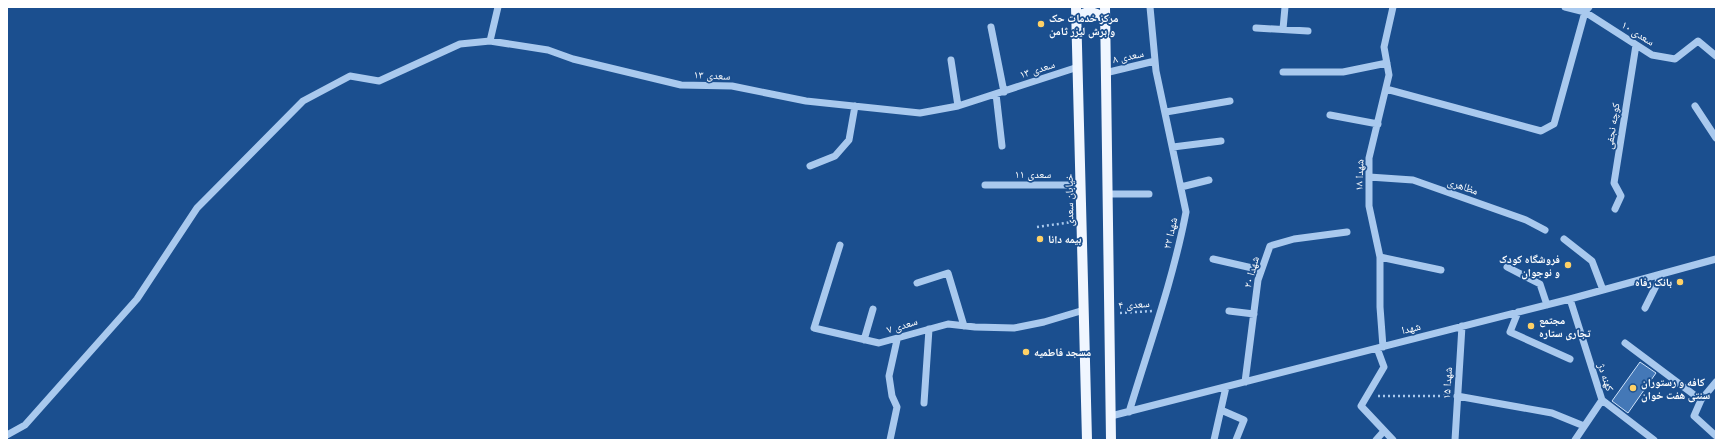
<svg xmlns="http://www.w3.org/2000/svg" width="1723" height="447" font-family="Lato,'Noto Naskh Arabic',sans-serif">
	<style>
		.building { fill: #4478b7; stroke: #cfe3fa }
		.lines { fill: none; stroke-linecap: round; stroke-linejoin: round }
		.path { stroke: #a9c9ee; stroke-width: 2.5; stroke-dasharray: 2 3; stroke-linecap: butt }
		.minor { stroke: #a9c9ee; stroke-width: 7 }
		.major { stroke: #f0f6ff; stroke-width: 10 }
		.poi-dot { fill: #ffd166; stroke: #1b4f8f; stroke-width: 1.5 }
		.labels { text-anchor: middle; stroke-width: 3.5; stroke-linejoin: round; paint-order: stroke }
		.poi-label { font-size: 11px; font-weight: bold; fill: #fff; stroke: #1b4f8f; text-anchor: start }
		.street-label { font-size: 11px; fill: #fff; stroke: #1b4f8f }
	</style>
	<rect width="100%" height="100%" fill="#1b4f8f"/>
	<path class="building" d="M1640,362L1656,373L1628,413L1612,401Z"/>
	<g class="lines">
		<path class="path" d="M1037,227L1072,222
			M1120,313L1152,311
			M1378,396H1449"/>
		<path class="minor" d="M1565,7L1585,12L1652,55L1675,59L1698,41L1716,56
			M991,27L1004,92
			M1256,28L1308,31
			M1283,29L1285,7
			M490,41L498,7
			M951,60L958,106
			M1283,72H1343L1387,63
			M1105,73L1155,61
			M1386,89L1541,131L1554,124L1585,12L1589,7
			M996,94L1002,146
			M1695,106L1716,138
			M1166,112L1230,101
			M1330,115L1378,124
			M1173,147L1221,141
			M810,166L835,156L849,140L855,106
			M1369,177L1413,180L1526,220L1545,230
			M985,185H1081
			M1181,187L1209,180
			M1107,194H1149
			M1615,209L1621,196L1614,183L1636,45
			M1564,239L1592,261L1603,290
			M840,245L814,328L879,343L948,324L975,327L1014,328L1044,322L1084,310
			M1380,257L1441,270
			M1213,259L1261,270
			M1507,267L1540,284L1547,305
			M917,283L948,273L964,326
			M1570,299L1602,400L1654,440
			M1645,308L1662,274
			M1229,311L1254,314
			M1518,312L1510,332L1570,359
			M864,340L873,309
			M1625,343L1701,400L1694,416L1716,436
			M1383,347L1380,307V257L1369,206V158L1389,75L1384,47L1393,7
			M1377,348L1384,367L1361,406L1393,440
			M1245,382L1258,280L1270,246L1294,239L1347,232
			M1457,396L1552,413L1584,426
			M1701,400L1716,382
			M924,403L929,329
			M1221,410L1244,420L1236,440
			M1129,412C1149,346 1173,280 1186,212L1156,71L1150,7
			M1111,416L1570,299L1716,259
			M7,435L25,425L137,299L197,208L303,101L350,76L379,81L460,44L490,41L548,50L573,59L681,85L732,86L806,101L920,113L958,106L1078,67
			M890,440L897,407L892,396L889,376L897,340
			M1214,440L1226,387
			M1376,440L1384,431
			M1455,440L1462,326
			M1575,440L1602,400"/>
		<path class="major" d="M1076,7L1087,440
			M1105,7L1111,440
			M1077,19C1085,9 1095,11 1105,19"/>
	</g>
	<g class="poi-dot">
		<circle cx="1041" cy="24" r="4"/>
		<circle cx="1040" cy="239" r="4"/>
		<circle cx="1568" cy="265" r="4"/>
		<circle cx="1680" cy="282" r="4"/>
		<circle cx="1531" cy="326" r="4"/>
		<circle cx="1026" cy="352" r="4"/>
		<circle cx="1633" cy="388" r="4"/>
	</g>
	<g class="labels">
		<g class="poi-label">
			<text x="1049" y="22">مرکز خدمات حک<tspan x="1049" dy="13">و برش لیزر ثامن</tspan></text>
			<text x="1048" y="243">بیمه دانا</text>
			<text x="1560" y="263" text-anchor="end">فروشگاه کودک<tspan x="1560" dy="13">و نوجوان</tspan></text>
			<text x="1672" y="286" text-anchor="end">بانک رفاه</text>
			<text x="1539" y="324">مجتمع<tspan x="1539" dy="13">تجاری ستاره</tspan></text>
			<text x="1034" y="356">مسجد فاطمیه</text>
			<text x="1641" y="386">کافه و رستوران<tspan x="1641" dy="13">سنتی هفت خوان</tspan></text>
		</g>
		<g class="street-label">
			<text transform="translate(1638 33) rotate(32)" y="4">سعدی ۱۰</text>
			<text transform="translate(1128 56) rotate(-12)" y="4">سعدی ۸</text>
			<text transform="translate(1037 69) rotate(-18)" y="4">سعدی ۱۳</text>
			<text transform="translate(712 75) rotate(2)" y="4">سعدی ۱۳</text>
			<text transform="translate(1612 126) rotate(-81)" y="4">کوچه نجفی</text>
			<text x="1033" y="178">سعدی ۱۱</text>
			<text transform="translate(1359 175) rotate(-88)" y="4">شهدا ۱۸</text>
			<text transform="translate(1463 186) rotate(19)" y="4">مظاهری</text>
			<text transform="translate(1069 200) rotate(-91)" y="4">خیابان سعدی</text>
			<text transform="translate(1170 233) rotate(-77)" y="4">شهدا ۲۲</text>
			<text transform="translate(1251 272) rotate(-75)" y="4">شهدا ۲۰</text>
			<text transform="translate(1134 304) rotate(-4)" y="4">سعدی ۴</text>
			<text transform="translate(902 325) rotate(-17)" y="4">سعدی ۷</text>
			<text transform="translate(1411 328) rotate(-14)" y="4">شهدا</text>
			<text transform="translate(1606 377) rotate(72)" y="4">کهنه دژ</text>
			<text transform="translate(1447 383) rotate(-86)" y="4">شهدا ۱۵</text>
		</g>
	</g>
	<rect width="1723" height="447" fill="none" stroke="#ffffff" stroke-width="16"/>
</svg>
